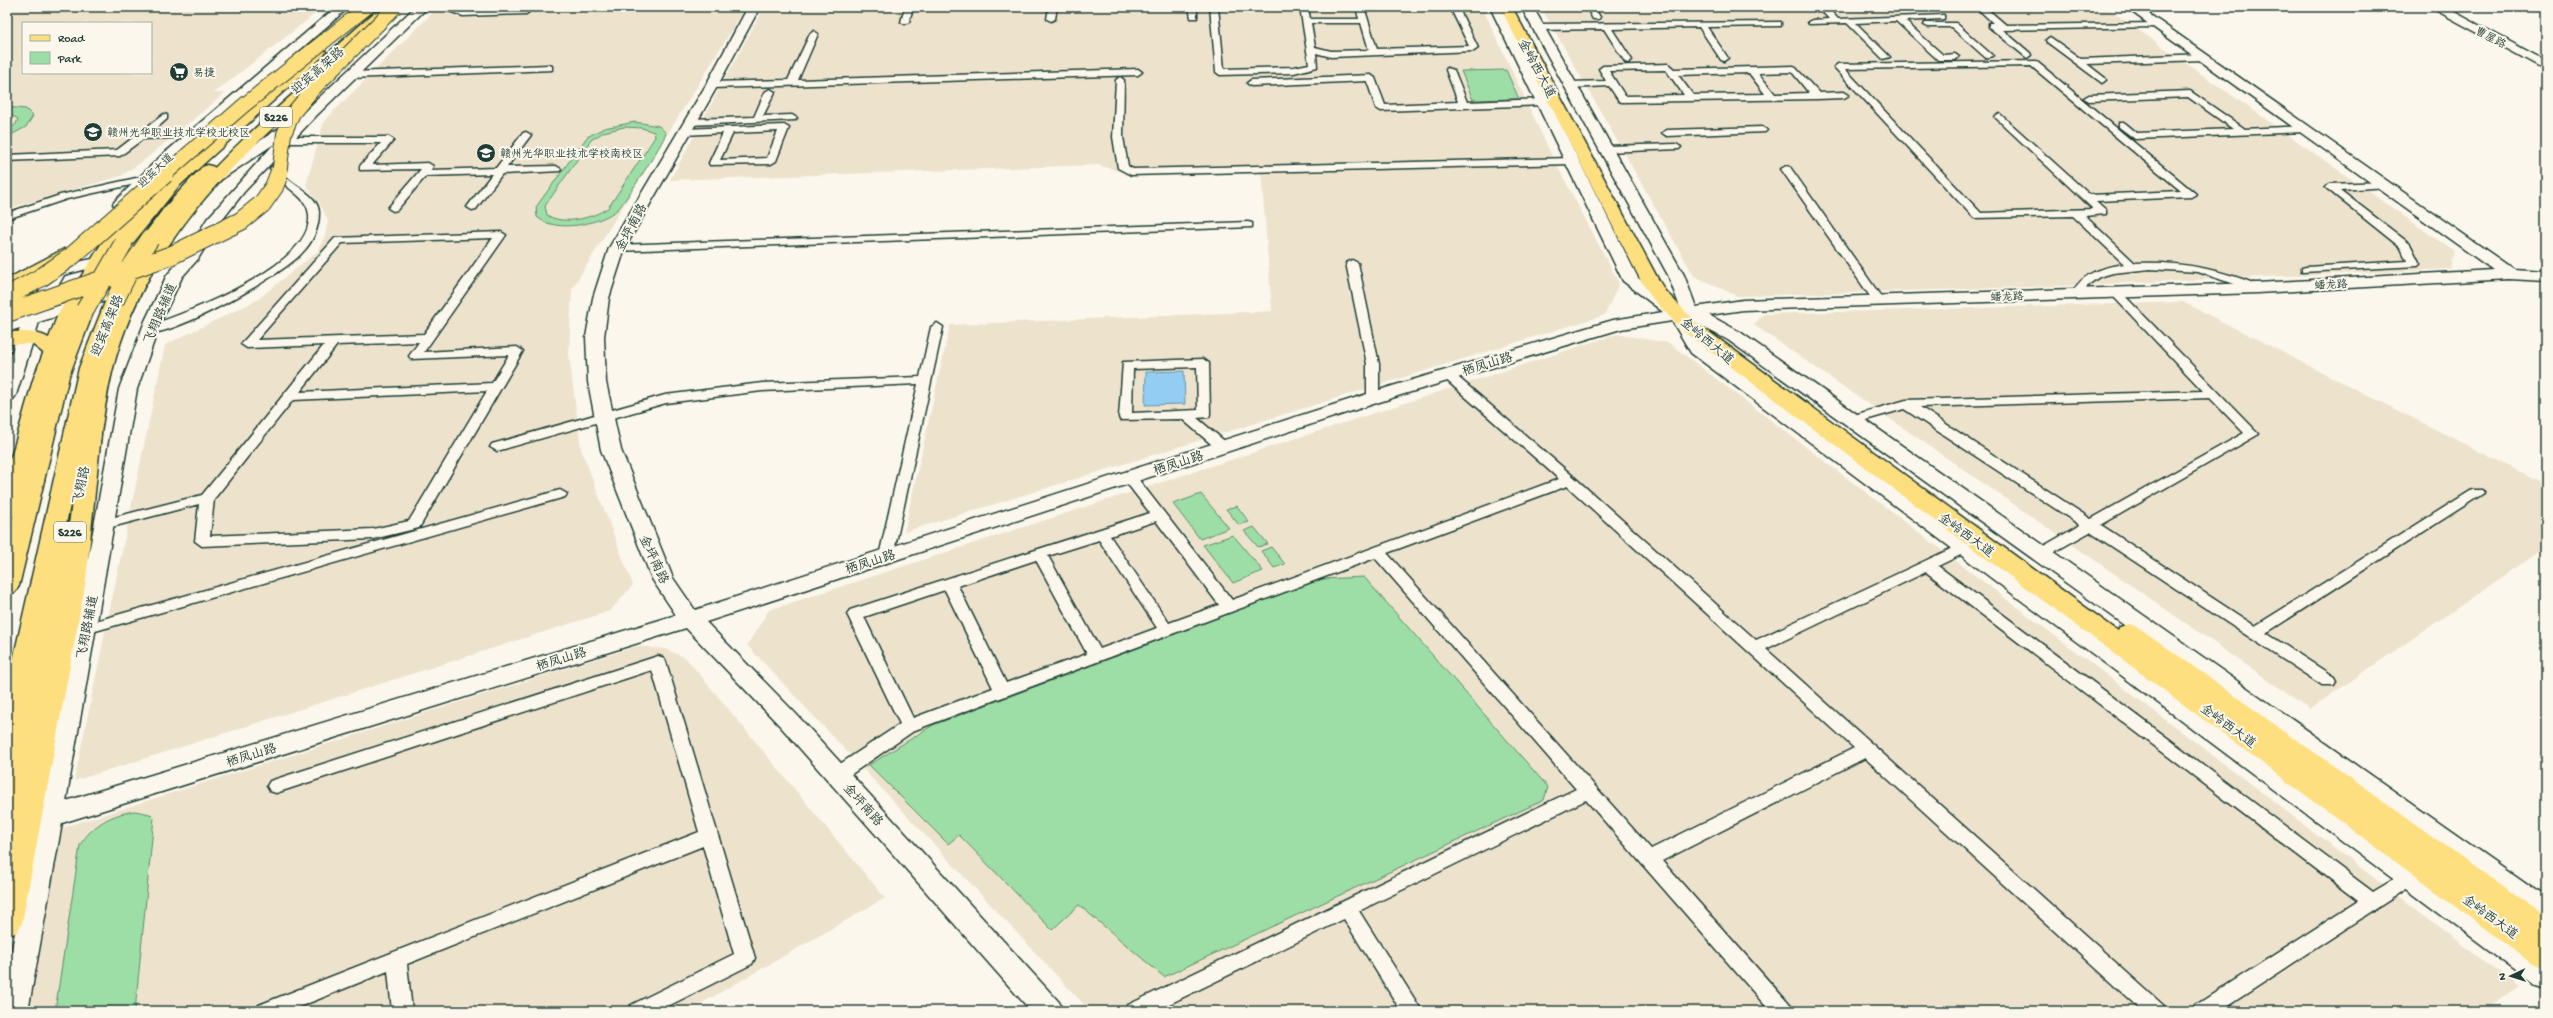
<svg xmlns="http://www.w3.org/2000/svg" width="2553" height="1018" font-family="'Gochi Hand','LXGW WenKai TC',sans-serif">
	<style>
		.built { fill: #ede3cd; fill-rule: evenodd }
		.green { fill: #9ddda6; stroke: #5e8d6d; fill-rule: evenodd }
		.water { fill: #93cdf3; stroke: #6593a7 }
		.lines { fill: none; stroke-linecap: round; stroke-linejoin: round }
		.street-casing { stroke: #1f3d34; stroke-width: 3 }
		.secondary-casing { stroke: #1f3d34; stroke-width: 3 }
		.primary-casing { stroke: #1f3d34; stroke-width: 3 }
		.highway-casing { stroke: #1f3d34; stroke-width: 3 }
		.street { fill: #fbf7ec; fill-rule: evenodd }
		.secondary { fill: #fbf7ec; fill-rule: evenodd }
		.primary { fill: #fddf80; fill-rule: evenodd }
		.highway { fill: #fddf80; fill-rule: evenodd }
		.highway-bridge-far1-casing { stroke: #1f3d34; stroke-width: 16; stroke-linecap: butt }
		.highway-bridge-casing { stroke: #1f3d34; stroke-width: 20; stroke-linecap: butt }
		.highway-bridge-far1 { stroke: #fddf80; stroke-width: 14 }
		.highway-bridge { stroke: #fddf80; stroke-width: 18 }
		.labels { text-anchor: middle; stroke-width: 4; stroke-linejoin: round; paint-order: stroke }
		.far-street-label { font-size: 11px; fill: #1f3d34; stroke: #fbf7ec }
		.far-poi-label { font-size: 11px; fill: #1f3d34; stroke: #fbf7ec; text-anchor: start }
		.shield { fill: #fbf7ec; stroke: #61756b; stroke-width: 1 }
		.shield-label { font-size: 12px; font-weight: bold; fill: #1f3d34 }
		.street-label { font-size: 13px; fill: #1f3d34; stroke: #fbf7ec }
	</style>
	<rect width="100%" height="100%" fill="#fbf7ec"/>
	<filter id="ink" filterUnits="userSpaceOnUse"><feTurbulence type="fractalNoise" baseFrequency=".025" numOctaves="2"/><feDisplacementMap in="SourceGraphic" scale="8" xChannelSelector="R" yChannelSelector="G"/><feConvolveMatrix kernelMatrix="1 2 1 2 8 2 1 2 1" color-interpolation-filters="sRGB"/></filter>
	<g filter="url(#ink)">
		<path class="built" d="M7,7H324L214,93H225L142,162L121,176L7,209ZM23,23H151V73H23Z
			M438,7H746L572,289L569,354L581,449L633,585L610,611L74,781L165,345L257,300L318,251L325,235L328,221L321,206L306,185L324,121Z
			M764,7H1482L1552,156L1619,283L1605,315L904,532L950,325L1272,311L1261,171L1127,174L1099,165L670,180Z
			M1541,7H2106L2455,252L2451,269L2060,286L1737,296L1694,276Z
			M2183,302L2546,485V547L2310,709L1754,325L1763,314Z
			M1617,334L1669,343L2518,987L2484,1011H1090L747,645L769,610Z
			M637,646L665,649L686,658L885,898L688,1011H26L58,829Z"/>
		<path class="green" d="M1506,70L1519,99L1473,100L1461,71Z
			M7,107L26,109L33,116L26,127L7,137V131L16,124L18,119L7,113Z
			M635,122L659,126L666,133C664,142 625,202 618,209C601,224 556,234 537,217L536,207L587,137L604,128ZM624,127L642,128L654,132L655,137L608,208C592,218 564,226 547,215L545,206L591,140L604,132Z
			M1201,494L1229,528L1200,539L1173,504Z
			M1237,506L1249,522L1239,525L1226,509Z
			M1254,527L1268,544L1258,547L1244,531Z
			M1233,535L1263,571L1233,583L1203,545Z
			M1271,547L1285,564L1274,568L1261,551Z
			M1364,577L1548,787L1544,800L1164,977L1079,905L1052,930L959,835L948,844L869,765L933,725L1322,579Z
			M135,811L150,814L154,818L135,1011H55L80,845C92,825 112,814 135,811Z"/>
		<path class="water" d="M1184,371L1185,404L1145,405L1146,372Z"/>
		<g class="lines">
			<defs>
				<path id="street" d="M449,7H458L464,12L524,10L526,7H535L526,14L463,16L449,11Z
					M905,7H913L909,22L905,24L901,22Z
					M1049,7H1057L1055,19L1051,21L1047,19Z
					M1189,7H1197V18H1191Z
					M1210,7H1218L1224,69L1294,67L1309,64L1300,7H1308L1310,19H1359L1356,7H1364L1377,49L1469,46L1450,7H1458L1478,48L1474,51L1331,57L1316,53L1317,67L1294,73L1220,75L1216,72ZM1311,23H1361L1369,50L1331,51L1315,47Z
					M1586,7H1594L1600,17L1599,19H1593Z
					M1818,7H1827L1838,19L1944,15V19H1941L1905,21L1943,55L1955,54L1959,57L1955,60H1938L1896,21L1856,23L1890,57L1883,59L1847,23L1809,24L1808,22L1812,20L1829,19Z
					M1976,7H1985L2006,25L2157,23L2161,25L2157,27L2003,30L2030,53L2031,55L2027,58L1989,27V23H1993Z
					M1778,22H1781V26L1707,27L1728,58L1724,61L1721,60L1699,27L1612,29L1632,60L1628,63L1625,62L1604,29L1538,30L1534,27L1538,24Z
					M1925,23H1956L1993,56L1986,58L1951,27H1928L1924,25Z
					M814,31L818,34L798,80L1138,69L1142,72L1138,75L712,88L707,85L712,82L788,80L810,34Z
					M2050,37L2081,59L2203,54L2207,57L2203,60L2087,64L2105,78L2106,80L2102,83L2047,42L2046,40Z
					M2036,61L2196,194L2191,197L2096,201L2106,210V214L2085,216L2135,263C2180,261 2220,269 2261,286V290H2253L2198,272L2150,269L2113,273L2099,277L2088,285L2081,296H2073L2071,294C2084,272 2100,268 2124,264L2073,216L1974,218L1834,67L1838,64ZM2031,66L2181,191L2090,195L2000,114L1995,117L1997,119L2093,209L1981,213L1845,69Z
					M1668,64L1674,69L1794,66L1819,93L1844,92L1849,95L1844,98L1817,99L1622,102L1619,101L1609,86L1570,88L1565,85L1570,82L1606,81L1599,69L1603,66ZM1666,70L1684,95L1625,96L1609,71ZM1792,72L1809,93L1775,94L1758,73ZM1749,73L1765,94L1693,95L1678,75Z
					M549,65L552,66V70L351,78L347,75L351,72Z
					M1447,68L1454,70L1467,102L1543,99L1548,102L1543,105L1381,111L1376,108L1367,81L1251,86L1247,83L1251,80L1371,75L1375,78L1385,105L1458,102L1446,70Z
					M1120,77L1124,80L1123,137L1128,166L1133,169L1572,158L1577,161L1572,164L1131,175L1118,168L1113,137L1116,80Z
					M770,89L775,92L763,116L792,115L797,118L795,120L690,125L685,122L690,119L754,117L765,92Z
					M2190,91L2245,129L2304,126L2309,129L2304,132L2135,139L2119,127V123H2125L2137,133L2233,129L2188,97L2089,101L2084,98L2089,95Z
					M164,114L167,115V119L151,133L194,131L199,134L194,137L143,139L120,156L7,161V155L117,150Z
					M784,125L789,128L776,161L771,164L710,165L709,163L723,133L684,135L679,132L684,129ZM778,131L767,158L720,160L733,133Z
					M1762,127L1767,130L1765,132L1667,136L1662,133L1667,130Z
					M526,132L531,135L507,167L556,166L561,169L560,171L502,174L476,209L472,210L467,207L492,174L426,176L397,210L393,211L388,208L421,169L360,170V166L381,143H286L281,140L286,137H389L394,140L372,165L428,163L433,166L431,170L496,168L523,133Z
					M1676,144L1681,147L1679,149L1606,152L1601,149L1606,146Z
					M275,165L279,166C281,170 283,175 287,178C298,188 319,197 319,213C319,229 312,243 301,254C282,275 170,339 145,333V327C182,315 323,263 308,210C304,194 279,185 270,168Z
					M1786,166L1790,167L1882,298V302H1874L1781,169Z
					M145,176L149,177V181L67,199L7,219V213L60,195Z
					M2384,182L2389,185L2388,187L2340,190L2410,244L2420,264L2418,266L2302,272V268L2306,267L2407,261L2401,248L2325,187L2330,184Z
					M1248,222L1252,223V227L617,251L612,248L617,245Z
					M501,232L506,235L424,352L517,347L523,351L419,528L373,539L202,546L195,541L199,504L104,529L99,527L97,524L99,521L202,495L324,345L247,348L241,344L335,238ZM493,238L424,334L257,340L342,243ZM419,342L409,356L411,359L509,355L492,383L300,392L337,345ZM487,391L409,521L373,529L210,536L214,499L293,400Z
					M1352,260L1358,263L1379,364V399L1373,403L1367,399V364L1346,263Z
					M2116,290L2120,291L2259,434L2101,525L2255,626L2472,490H2482L2484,493L2266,633L2334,677L2336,681L2334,685H2322L2090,532L2045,557H2035L2033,554L2035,551L2080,525L1904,409L1852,424L1846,420L1847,417L1906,400L2203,391L2112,295V291ZM2210,398L2244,433L2091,519L1920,407Z
					M937,323L943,327L893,556L886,561L879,556L918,384L762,391L666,403L497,451L490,447L492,444L665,395L762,383L920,377L931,327Z
					M1203,359L1209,363L1210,414L1209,417L1197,418L1228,444L1230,447L1228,450H1218L1182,419L1120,420L1119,417L1123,362ZM1197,367L1198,410L1132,413L1133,369Z
					M1448,371L1452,372L1574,477L1756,640L1961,544H1971L1973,547L1971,550L1938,566L2373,892L2411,869L2417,872L2420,877L2417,882L2220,1011H2193L2196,1005L2358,901L1926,572L1766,649L2163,1005L2166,1011H2142L1865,758L1662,861L1790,1005L1793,1011H1770L1586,800L1359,911L1422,1011H1401L1344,919L1155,1011H1125L1128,1005L1576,789L1375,558L915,730L843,780L837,782L831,780L828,775L831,770L900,724L847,614L850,610L1150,513L1123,478L1125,475H1135L1232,600L1559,479L1444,378L1442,375ZM1567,486L1854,748L1651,849L1387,553ZM1156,521L1219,605L1169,623L1110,536ZM1099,540L1157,628L1100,649L1048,556ZM1036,560L1087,654L1006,683L958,586ZM945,590L993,688L913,718L864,617Z
					M560,490L567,494L565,497L85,634L80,633L77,629L80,625L85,624Z
					M658,656L664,658L666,662L755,958L752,964L658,1011H628L631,1005L734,954L703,846L407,964L412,1011H392L388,971L289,1011H256L259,1005L699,832L652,670L276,793L270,791L267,786L270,781Z"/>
				<path id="secondary" d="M336,7H349L170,163L125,207H115L113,204L115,201L160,157Z
					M415,7H428L316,116L244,192L219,224L198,259L182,277L161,321L137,389L66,801L676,615L652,579L601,450L588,382L586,337L593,298L609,248L706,85L748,7H760L718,85L625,248L609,298L604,337L606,382L621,450L673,578L695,610L1389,387L1613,320L1663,312L1623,281L1490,7H1502L1638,278L1681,310L1668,275L1521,7H1533L1684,275L1696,307L1743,300L2257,283L2493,270L2125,7H2139L2513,269L2546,271V281L2509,279L2257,293L1743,310L1709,315L1740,332L2546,898V925L2537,921L1728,340L1687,319L1704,346L2546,961V989L2536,986L1691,353L1672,321L1621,329L1401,395L706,622L797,715L1059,1002L1063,1011H1031L781,727L686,628L62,823L28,1011H7V974L86,570L119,389L145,321L167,275L186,254L207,219L274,144L222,179H212L210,176L212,173L306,110Z
					M2430,7H2445L2546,61V70Z
					M154,246L162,251L160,254L102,265L64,275L45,310L134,282L142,287L140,290L39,322L16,395L13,399L7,400V366L20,328L7,332V322L25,316L47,277L44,273L46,270L53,268L60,258H72L73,263Z"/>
				<path id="primary" d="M1500,7H1512L1658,279L1665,291L1697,323L2118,631L2120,627L2129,624L2138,627L2546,917V969L2535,965L1984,557L1683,331L1652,298L1640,279Z
					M316,77L323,81L321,84C232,164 151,238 116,357C106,390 103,424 97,458L93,463L86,464L79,463L75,458C82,424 87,390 97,357C134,236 219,159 311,78Z
					M156,184L164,189L116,247L76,314L53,380L18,510L15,515L7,517V472L33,380L58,314L103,241L150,186Z
					M70,526L78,528L81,533L21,837L17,845L7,849V772L59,533L62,528Z"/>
				<path id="highway" d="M380,11L386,15L385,18L318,77H308L306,74L308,71L375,12Z
					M319,48L324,49L326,52L324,55L178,187L129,248H117L114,244L117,240L166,181L314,49Z
					M208,165L214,167L216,170L214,173L176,214L156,243H144L141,239L164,208L202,167Z
					M64,249L70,250L73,254L70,258L7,291V279Z
					M114,297L120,298L123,302L99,368L86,429L98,430L101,434L86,580L22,923L17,932L7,936V851L62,580L74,486L20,745L16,752L7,755V687L79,368L105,302L108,298Z
					M85,305L91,306L94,310L69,376L19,586L15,592L7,594V540L22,480L15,498L7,500V464L14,450L21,449L30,452L49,376L57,356L46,355L32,344H7V332C26,331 48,331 60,348L76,310L79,306Z"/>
			</defs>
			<use href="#street" class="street-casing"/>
			<use href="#secondary" class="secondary-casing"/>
			<use href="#primary" class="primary-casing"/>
			<use href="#highway" class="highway-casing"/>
			<use href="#street" class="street"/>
			<use href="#secondary" class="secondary"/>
			<use href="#primary" class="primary"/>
			<use href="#highway" class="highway"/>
			<defs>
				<path id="highway-bridge-far1" d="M164,175L243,106L367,7
					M279,175L284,134L293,113L314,88L395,7"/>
				<path id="highway-bridge" d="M7,296L42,277L72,256L165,174
					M114,302L131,267L150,239
					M85,310L123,244
					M7,313L172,255L241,221L262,204L274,187L279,174"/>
			</defs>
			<use href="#highway-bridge-far1" class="highway-bridge-far1-casing"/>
			<use href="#highway-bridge" class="highway-bridge-casing"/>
			<use href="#highway-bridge-far1" class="highway-bridge-far1"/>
			<use href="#highway-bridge" class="highway-bridge"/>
		</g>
	</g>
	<defs>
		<symbol id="supermarket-disc" viewBox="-11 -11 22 22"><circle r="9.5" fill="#1f3d34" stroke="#fbf7ec"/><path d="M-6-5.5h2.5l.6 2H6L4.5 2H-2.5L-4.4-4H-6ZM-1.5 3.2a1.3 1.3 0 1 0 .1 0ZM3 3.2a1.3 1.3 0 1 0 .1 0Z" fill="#fff"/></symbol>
		<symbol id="school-disc" viewBox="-11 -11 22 22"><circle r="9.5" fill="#1f3d34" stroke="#fbf7ec"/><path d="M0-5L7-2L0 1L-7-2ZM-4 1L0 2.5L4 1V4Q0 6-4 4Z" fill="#fff"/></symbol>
	</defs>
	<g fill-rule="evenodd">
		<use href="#supermarket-disc" x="168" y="61" width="22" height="22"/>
		<use href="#school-disc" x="82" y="121" width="22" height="22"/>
		<use href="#school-disc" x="475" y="142" width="22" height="22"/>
	</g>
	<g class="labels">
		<g class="far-street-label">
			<text transform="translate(2491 37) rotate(28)" y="4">曹屋路</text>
			<text transform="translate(155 170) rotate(-44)" y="4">迎宾大道</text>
			<text transform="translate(2331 284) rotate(-3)" y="4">蟠龙路</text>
			<text transform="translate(2007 296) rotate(-2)" y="4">蟠龙路</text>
		</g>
		<g class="far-poi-label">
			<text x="193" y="76">易捷</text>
			<text x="107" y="136">赣州光华职业技术学校北校区</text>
			<text x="500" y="157">赣州光华职业技术学校南校区</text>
		</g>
		<g class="shield">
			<rect x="260" y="107" width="32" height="20" rx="3"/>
			<rect x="54" y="522" width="32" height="20" rx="3"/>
		</g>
		<g class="shield-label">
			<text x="276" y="121">S226</text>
			<text x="70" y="536">S226</text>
		</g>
		<g class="street-label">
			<text transform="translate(1538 68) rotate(62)" y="5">金岭西大道</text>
			<text transform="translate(317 70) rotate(-41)" y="5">迎宾高架路</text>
			<text transform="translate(630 227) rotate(-62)" y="5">金坪南路</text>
			<text transform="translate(159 313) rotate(-67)" y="5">飞翔路辅道</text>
			<text transform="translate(106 325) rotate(-68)" y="5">迎宾高架路</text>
			<text transform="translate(1708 340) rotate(40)" y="5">金岭西大道</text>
			<text transform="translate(1487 363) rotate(-17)" y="5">栖凤山路</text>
			<text transform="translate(1178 462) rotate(-18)" y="5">栖凤山路</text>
			<text transform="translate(80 485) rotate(-78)" y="5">飞翔路</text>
			<text transform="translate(1967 534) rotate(36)" y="5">金岭西大道</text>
			<text transform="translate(655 559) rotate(65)" y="5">金坪南路</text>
			<text transform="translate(870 561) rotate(-18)" y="5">栖凤山路</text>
			<text transform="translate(86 627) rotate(-79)" y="5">飞翔路辅道</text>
			<text transform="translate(561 658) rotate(-17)" y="5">栖凤山路</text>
			<text transform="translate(2229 725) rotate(36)" y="5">金岭西大道</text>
			<text transform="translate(251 754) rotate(-17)" y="5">栖凤山路</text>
			<text transform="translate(864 804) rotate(48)" y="5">金坪南路</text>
			<text transform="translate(2491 916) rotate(36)" y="5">金岭西大道</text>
		</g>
	</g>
	<rect width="2553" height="1018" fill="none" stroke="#fbf7ec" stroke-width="24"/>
	<rect x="12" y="12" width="2529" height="994" fill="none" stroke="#1f3d34" stroke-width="1.5" filter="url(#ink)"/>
	<rect x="22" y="22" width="130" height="52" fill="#fbf7ec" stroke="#a3ada2"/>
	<rect x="30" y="35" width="20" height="6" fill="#fddf80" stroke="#a3ada2"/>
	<text x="58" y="42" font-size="12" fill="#1f3d34">Road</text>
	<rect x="30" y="52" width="20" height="12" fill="#9ddda6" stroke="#a3ada2"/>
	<text x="58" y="62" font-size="12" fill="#1f3d34">Park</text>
	<g transform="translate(2511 976) rotate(266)" stroke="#fbf7ec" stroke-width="3" paint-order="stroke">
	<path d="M0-3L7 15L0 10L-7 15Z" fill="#1f3d34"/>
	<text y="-6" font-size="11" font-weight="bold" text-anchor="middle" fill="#1f3d34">N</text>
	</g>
</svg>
